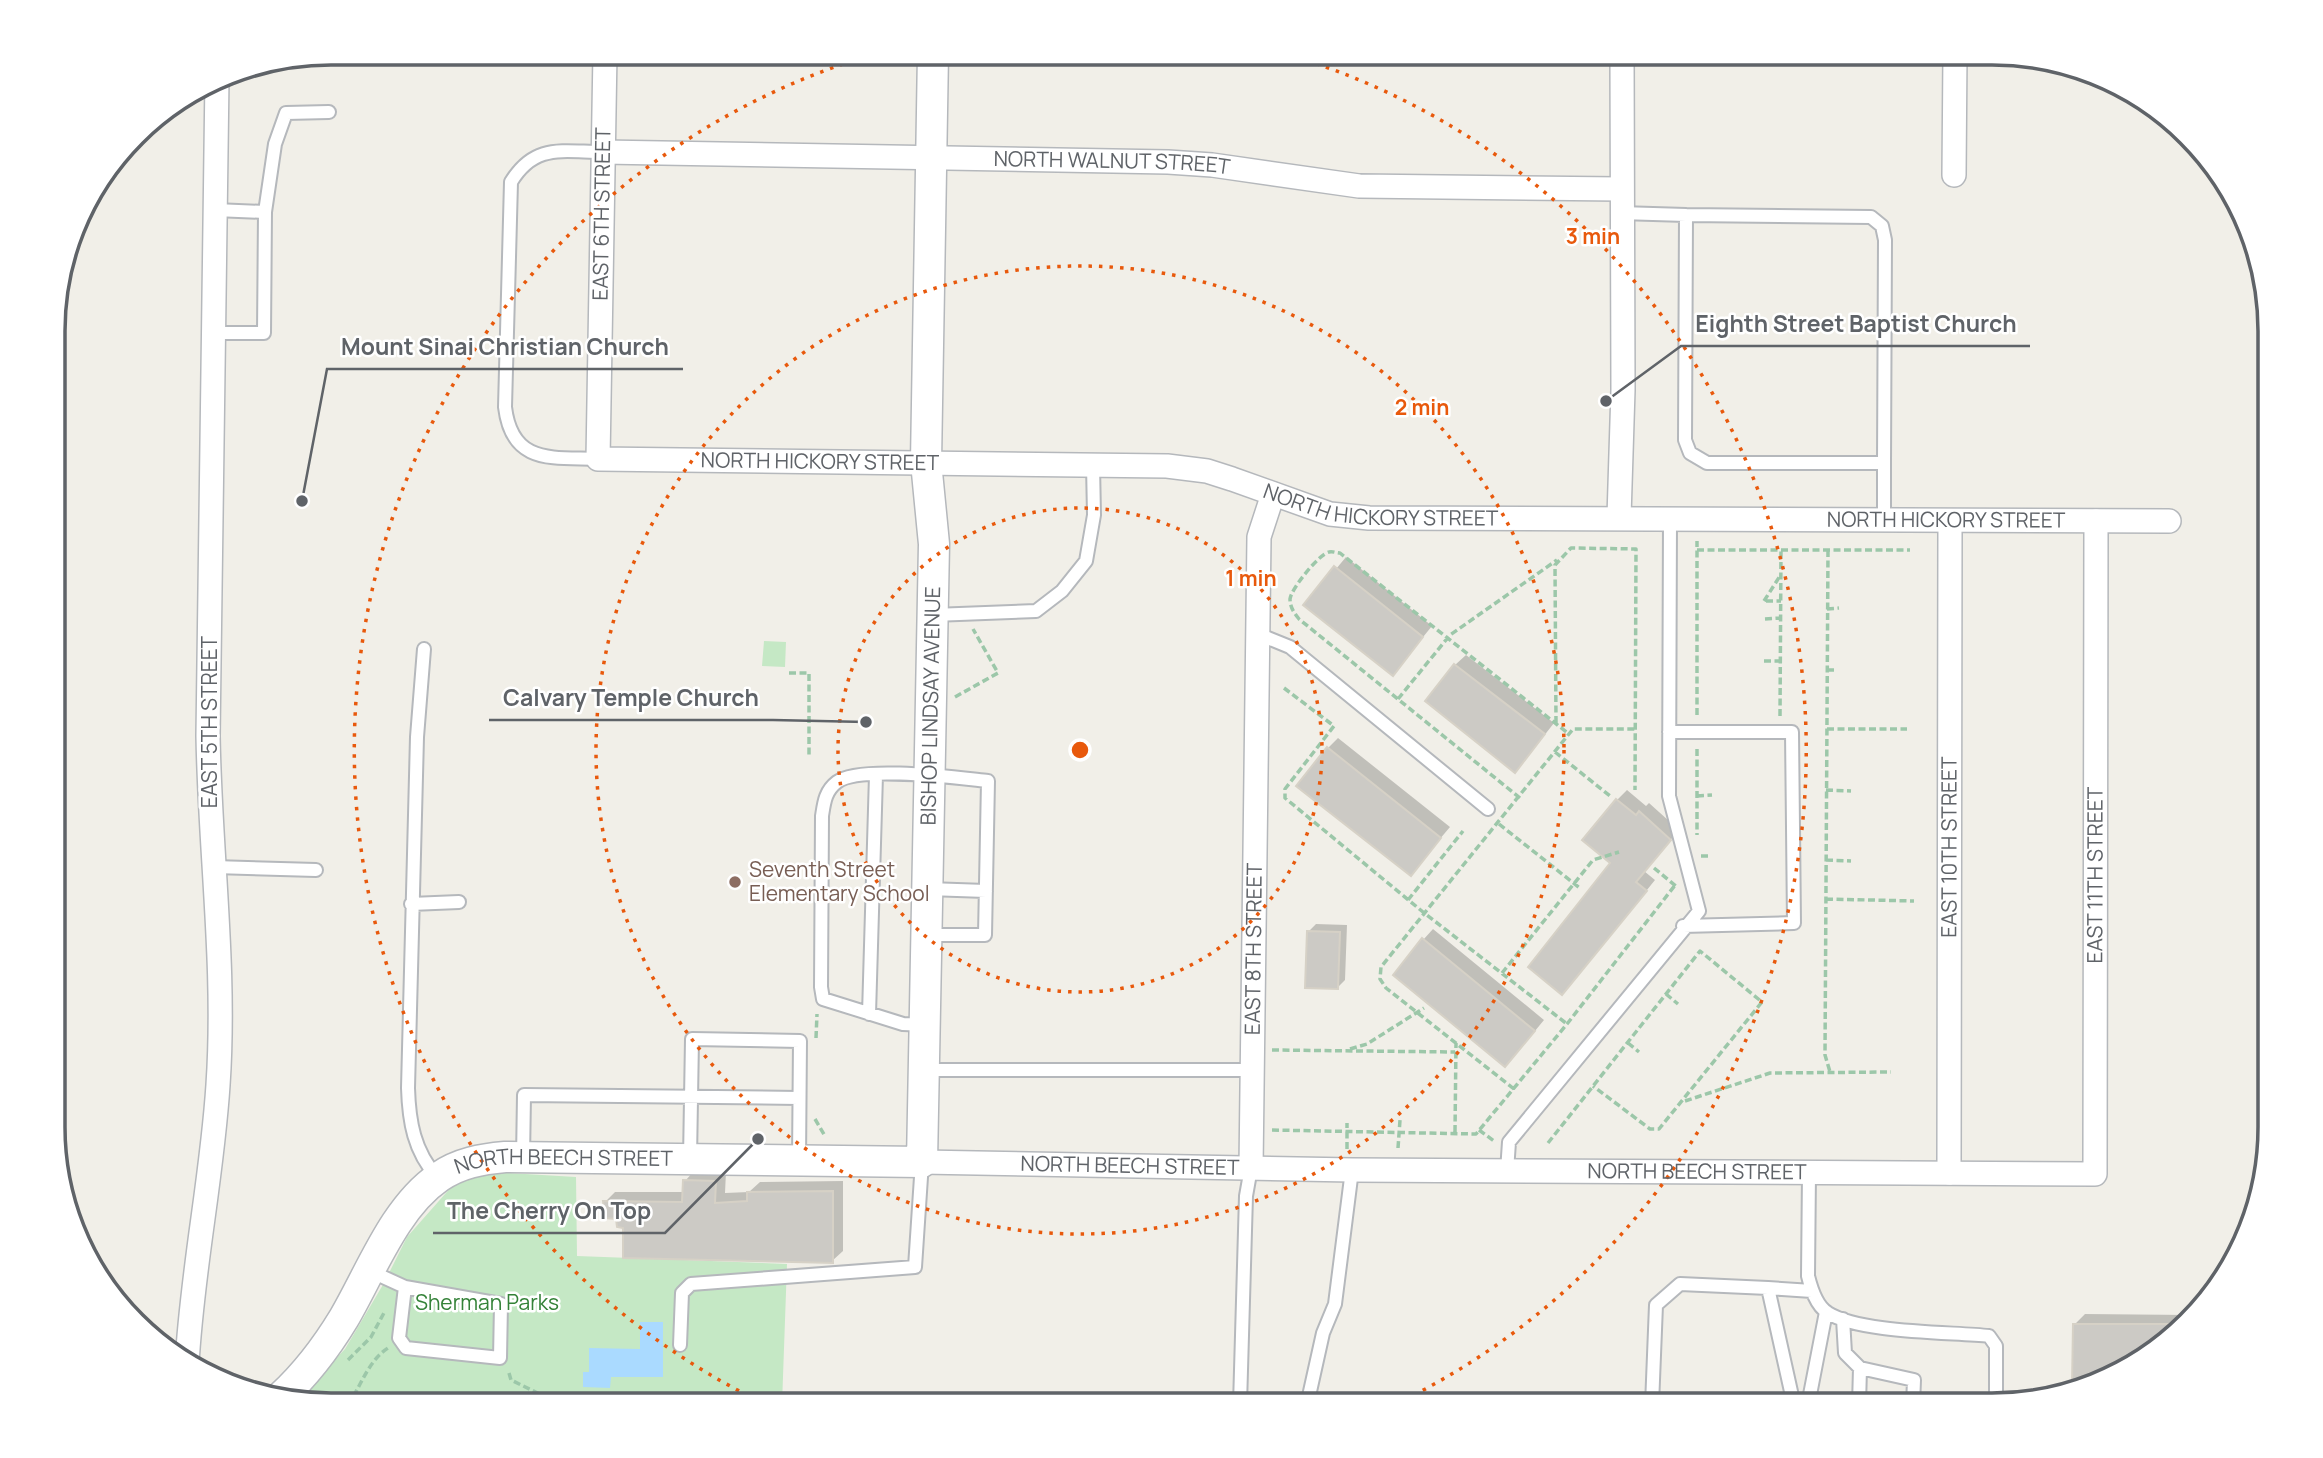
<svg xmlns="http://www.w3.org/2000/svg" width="2323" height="1458" font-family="Manrope,sans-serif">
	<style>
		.green { fill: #c5e8c5 }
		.water { fill: #aadaff }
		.shadow { fill: #0003 }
		.building { fill: #cccac5; stroke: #d6d1c6; stroke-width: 2 }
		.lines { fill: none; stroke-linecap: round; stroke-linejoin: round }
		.service-casing { stroke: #b5b8bc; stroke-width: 16 }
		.minor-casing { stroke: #b5b8bc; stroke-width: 26 }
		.tertiary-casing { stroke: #b5b8bc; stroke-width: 33 }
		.path { stroke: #9cc7a9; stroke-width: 3.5; stroke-dasharray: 7 3.5; stroke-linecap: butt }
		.service { stroke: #fff; stroke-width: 12 }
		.minor { stroke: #fff; stroke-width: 23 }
		.tertiary { stroke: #fff; stroke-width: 30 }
		.rail-casing { stroke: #b6b7b8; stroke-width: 8 }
		.rail { stroke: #fff; stroke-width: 5; stroke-dasharray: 16; stroke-linecap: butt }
		.ring { fill: none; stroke: #e8590c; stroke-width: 3.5; stroke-dasharray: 3.5 7 }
		.education-dot { fill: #8d6e63; stroke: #fff; stroke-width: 2.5 }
		.labels { text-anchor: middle; stroke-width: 5; stroke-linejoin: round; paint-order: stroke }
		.street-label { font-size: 21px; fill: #5f6368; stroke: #fff }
		.education-label { font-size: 21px; fill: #785e54; stroke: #fff; text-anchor: start }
		.park-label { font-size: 21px; fill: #348238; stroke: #fff }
		.rim { fill: none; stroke: #5f6368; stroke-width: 3.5 }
		.centre { fill: #e8590c; stroke: #fff; stroke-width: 3.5 }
		.ring-label { font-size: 21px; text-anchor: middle; font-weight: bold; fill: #e8590c; stroke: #fff; stroke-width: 5; stroke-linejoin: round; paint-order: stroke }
		.leader { fill: none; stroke: #5f6368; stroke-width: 2.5 }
		.callout-dot { fill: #5f6368; stroke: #fff; stroke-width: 2.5 }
		.callout-label { font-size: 23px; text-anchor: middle; font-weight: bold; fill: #5f6368; stroke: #fff; stroke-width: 5; stroke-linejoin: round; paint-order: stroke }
	</style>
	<rect width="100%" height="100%" fill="#f1efe8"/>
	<path class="green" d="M764,641L786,642L785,667L762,666Z
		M491,1172L576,1177L577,1256L787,1264L782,1405H330L296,1400L345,1349L384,1283L407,1237L453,1185Z"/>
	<path class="water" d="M640,1322H663V1377H611L610,1388L583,1387V1372H589V1348L640,1349Z"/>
	<path class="shadow" d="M1346,557L1432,626L1393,674L1306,605Z
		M1466,655L1554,723L1525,760L1455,665Z
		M1338,738L1450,827L1411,873L1328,748Z
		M1627,790L1646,806L1649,803L1679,830L1644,871L1655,880L1572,983L1612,863L1617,800Z
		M1316,924L1347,925L1345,980L1338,987L1309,931Z
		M1433,929L1544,1020L1516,1054L1423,940Z
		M695,1170L726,1172L725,1193L749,1192L760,1182L843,1181V1251L832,1261L625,1226L605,1202L615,1192H684L685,1181Z
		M2085,1314L2189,1315L2132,1368L2074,1386V1325Z"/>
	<path class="building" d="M1334,566L1423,637L1393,676L1303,605Z
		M1454,664L1545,734L1515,773L1425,701Z
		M1327,747L1441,838L1411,876L1296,786Z
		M1616,799L1636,815L1639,811L1671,840L1636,882L1647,891L1562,995L1528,967L1610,863L1582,840Z
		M1307,931L1340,932L1338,989L1305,988Z
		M1422,938L1535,1031L1505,1067L1393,975Z
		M683,1180L716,1181L715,1203L747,1201V1192L833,1191V1263L623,1258V1228L617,1227L616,1219L605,1218L603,1201L682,1202Z
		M2073,1324H2178L2132,1368L2072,1386Z"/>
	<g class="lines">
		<defs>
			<path id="service" d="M215,210L265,212L275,144L286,113L329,112
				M1620,213L1686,215L1685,440L1690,453L1707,463H1884V521
				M1686,215L1871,217L1882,226L1885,240L1884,463
				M213,333H264L265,212
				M598,459C552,457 512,465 505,407L511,182C535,143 562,152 603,152
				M933,615L1036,611L1062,591L1086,561L1094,515L1093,465
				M1258,634L1290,647L1488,809
				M424,649L417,737L408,1088C409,1122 414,1151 437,1177
				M1669,732H1792L1794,923L1683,926
				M214,867L316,870
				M928,889L986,891
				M411,904L459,902
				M869,1014L876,775
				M926,1025L903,1024L823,999L821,987L822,816C824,803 825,791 837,782C859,765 958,778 988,781L985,935H928
				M926,1070H1253
				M523,1158L524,1095L799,1098
				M690,1159L692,1039L800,1041L799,1160
				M1507,1171L1509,1142L1699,911L1669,796L1670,520
				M1809,1173L1808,1276C1811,1288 1816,1306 1828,1313C1860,1333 1949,1332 1989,1336L1996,1346V1405
				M370,1271L405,1287L501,1304L500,1358L406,1348L399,1338L405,1287
				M1843,1319L1845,1353L1860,1368L1859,1405
				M680,1345L682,1293L691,1284L915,1267L922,1162
				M1860,1368L1914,1380L1913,1405
				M1240,1405L1246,1196L1251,1168
				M1307,1405L1323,1333L1335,1304L1352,1170
				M1652,1405L1656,1305L1680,1284L1768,1288
				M1794,1405L1768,1288L1812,1291
				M1808,1405L1826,1312"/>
			<g id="minor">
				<path id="s1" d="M605,53L598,459L1167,466L1207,471L1232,479L1330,514L1369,518L2169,521"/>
				<path id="s2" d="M603,152L1168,162L1212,165L1359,186L1620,189"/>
				<path d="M1954,175L1955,53"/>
				<path d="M1619,517L1623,390L1622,53"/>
				<path id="s3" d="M922,1162L1352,1170L2095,1174L2096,521"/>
				<path id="s4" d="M1251,1168L1259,537L1273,494"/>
				<path id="s5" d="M1949,1173L1950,521"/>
				<path d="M187,1364C192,1270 212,1179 218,1085C226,968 210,853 208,736L217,78"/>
			</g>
			<g id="tertiary">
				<path id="s6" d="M281,1397C305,1375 327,1346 344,1318C371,1272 394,1208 439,1177C459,1163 482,1159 505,1157L922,1162L934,544L926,462L933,53"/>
			</g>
		</defs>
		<use href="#service" class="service-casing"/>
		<use href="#minor" class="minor-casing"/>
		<use href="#tertiary" class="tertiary-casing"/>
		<path class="path" d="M1697,550H1910
			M1828,550L1825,1055L1830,1072
			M1764,601L1780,576
			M1766,601H1781
			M1827,609L1839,608
			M1765,619L1781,618
			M1764,661H1781
			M1827,670H1837
			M789,673H809V757
			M1284,688L1334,726L1285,789V798L1423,912L1567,1024
			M955,697L998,673L973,629
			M1398,699L1450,635L1557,560
			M1697,715V541
			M1780,716L1781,550
			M1556,723L1555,565L1571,548L1636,549L1635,790
			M1827,729H1907
			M1697,749V835
			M1555,752L1610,796
			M1826,790L1851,791
			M1697,796L1712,795
			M1520,798L1299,619C1294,613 1290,607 1290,599C1291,589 1319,554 1329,552C1333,551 1336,553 1340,553L1569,734
			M1499,824L1581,889
			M1701,856H1711
			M1826,860L1851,861
			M1654,868L1677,887
			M1826,899L1914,901
			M1408,900L1463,831
			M1502,973L1593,860L1619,852
			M1666,994L1678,1004
			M816,1038L817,1014
			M1628,1043L1639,1052
			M1350,1049L1367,1044L1424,1008
			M1272,1050L1455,1052
			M1514,1089L1386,988L1380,979L1381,967L1573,729H1636
			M1685,1101L1770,1073L1891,1072
			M815,1119L825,1136
			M1272,1130L1476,1134L1567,1024L1676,884
			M1479,1130L1494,1141
			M1455,1132L1456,1043
			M1548,1143L1700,951L1762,1002L1659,1129H1650L1593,1086
			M1398,1148L1400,1120
			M1347,1149V1123
			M348,1360L371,1337L385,1311
			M509,1373L511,1380L562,1405
			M348,1405C361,1386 368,1361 388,1348"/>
		<use href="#service" class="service"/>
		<use href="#minor" class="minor"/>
		<use href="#tertiary" class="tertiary"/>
		<defs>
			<path id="rail" d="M2268,307L2270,923"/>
		</defs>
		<use href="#rail" class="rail-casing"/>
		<use href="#rail" class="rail"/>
	</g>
	<g class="ring">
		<circle cx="1080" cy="750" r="242"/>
		<circle cx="1080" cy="750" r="484"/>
		<path d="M767 1405A726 726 0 0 1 874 54M1286 54A726 726 0 0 1 1398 1403"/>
	</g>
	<circle class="education-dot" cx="735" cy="882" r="7"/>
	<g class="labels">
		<g class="street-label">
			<text dy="7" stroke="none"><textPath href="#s2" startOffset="509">NORTH WALNUT STREET</textPath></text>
			<text transform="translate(602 214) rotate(-89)" y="7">EAST 6TH STREET</text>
			<text dy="7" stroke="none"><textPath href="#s1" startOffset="628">NORTH HICKORY STREET</textPath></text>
			<text dy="7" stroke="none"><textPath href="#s1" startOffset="1195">NORTH HICKORY STREET</textPath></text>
			<text dy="7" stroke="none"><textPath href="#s1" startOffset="1762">NORTH HICKORY STREET</textPath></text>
			<text dy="7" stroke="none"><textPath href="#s6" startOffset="1216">BISHOP LINDSAY AVENUE</textPath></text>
			<text transform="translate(210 722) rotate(-90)" y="7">EAST 5TH STREET</text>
			<text dy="7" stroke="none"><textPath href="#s5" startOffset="326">EAST 10TH STREET</textPath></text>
			<text dy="7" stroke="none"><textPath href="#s3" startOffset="1472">EAST 11TH STREET</textPath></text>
			<text dy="7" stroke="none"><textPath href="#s4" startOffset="219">EAST 8TH STREET</textPath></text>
			<text dy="7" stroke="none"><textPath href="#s6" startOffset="401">NORTH BEECH STREET</textPath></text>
			<text dy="7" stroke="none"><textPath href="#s3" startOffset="208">NORTH BEECH STREET</textPath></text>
			<text dy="7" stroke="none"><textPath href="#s3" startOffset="775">NORTH BEECH STREET</textPath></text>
		</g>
		<g class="education-label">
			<text x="749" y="877">Seventh Street<tspan x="749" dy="24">Elementary School</tspan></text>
		</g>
		<g class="park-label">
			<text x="487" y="1310">Sherman Parks</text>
		</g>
	</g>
	<path d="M0 0H2323V1458H0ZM331 65H1992A266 266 0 0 1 2258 331V1127A266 266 0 0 1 1992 1393H331A266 266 0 0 1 65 1127V331A266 266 0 0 1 331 65Z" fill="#fff" fill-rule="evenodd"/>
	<path class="rim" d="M331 65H1992A266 266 0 0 1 2258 331V1127A266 266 0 0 1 1992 1393H331A266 266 0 0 1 65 1127V331A266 266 0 0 1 331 65Z"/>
	<circle cx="1080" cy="750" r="10" class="centre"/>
	<g class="ring-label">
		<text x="1593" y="244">3 min</text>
		<text x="1422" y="415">2 min</text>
		<text x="1251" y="586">1 min</text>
	</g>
	<path class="leader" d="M1606 401L1681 346H2030M302 501L327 369H683M866 722L773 720H489M758 1139L665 1233H433"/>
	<g class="callout-dot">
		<circle cx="1606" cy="401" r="7"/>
		<circle cx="302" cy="501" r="7"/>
		<circle cx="866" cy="722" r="7"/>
		<circle cx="758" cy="1139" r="7"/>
	</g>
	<g class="callout-label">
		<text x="1856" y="332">Eighth Street Baptist Church</text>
		<text x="505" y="355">Mount Sinai Christian Church</text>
		<text x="631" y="706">Calvary Temple Church</text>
		<text x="549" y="1219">The Cherry On Top</text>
	</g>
</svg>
